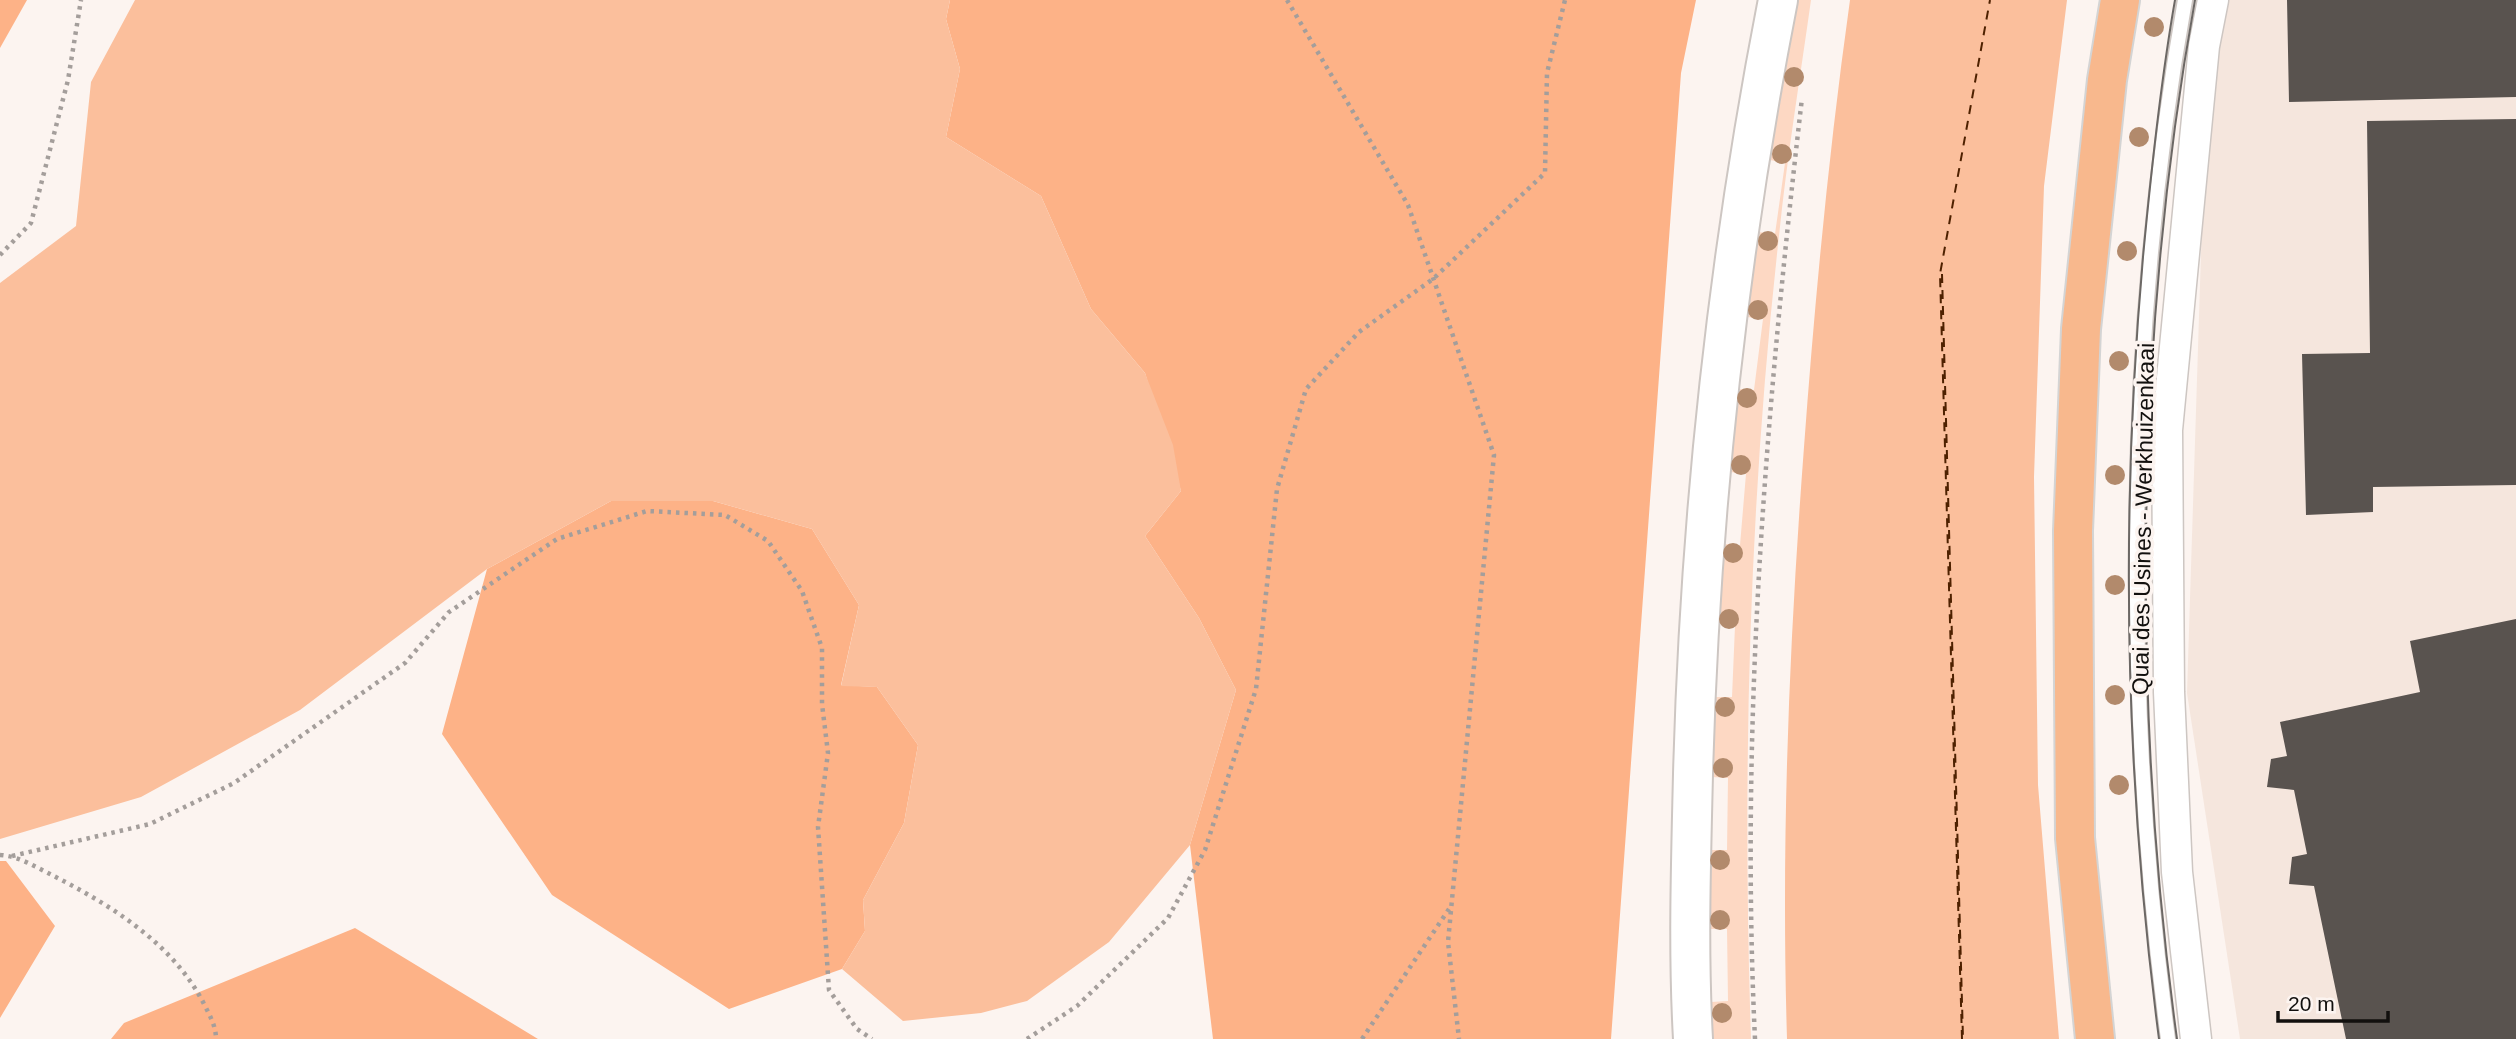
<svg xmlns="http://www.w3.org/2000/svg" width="2516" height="1039" font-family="Helvetica,sans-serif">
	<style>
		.built { fill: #f5e6dd }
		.green { fill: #fdd8c3 }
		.forest { fill: #fdb287 }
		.water { fill: #fbbf9c }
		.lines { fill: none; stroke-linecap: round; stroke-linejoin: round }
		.ferry { stroke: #4e2100; stroke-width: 2; stroke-dasharray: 9 7; stroke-linecap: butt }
		.building { fill: #59534f }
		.lane-casing { stroke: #cdc6c2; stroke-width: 18 }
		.street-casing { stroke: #cdc6c2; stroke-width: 33 }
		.secondary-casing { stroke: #cdc6c2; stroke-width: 42 }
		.primary-casing { stroke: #d4d4d4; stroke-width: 42 }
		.path { stroke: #a49e9b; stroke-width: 4.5; stroke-dasharray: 3.5 5; stroke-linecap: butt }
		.lane { stroke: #fff; stroke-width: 14 }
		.street { stroke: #fff; stroke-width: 30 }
		.secondary { stroke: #fff; stroke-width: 38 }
		.primary { stroke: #f8b88d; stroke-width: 38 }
		.tram { stroke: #6c6865; stroke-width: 2 }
		.tree { fill: #b28a6c }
		.labels { text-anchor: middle; stroke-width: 7; stroke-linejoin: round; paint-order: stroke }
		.street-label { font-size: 23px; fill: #12100e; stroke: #fcf4f0 }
	</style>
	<rect width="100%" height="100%" fill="#fcf4f0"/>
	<path class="built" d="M2219,0H2516V1039H2240L2187,693L2207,65Z"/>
	<path class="green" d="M1798,0H1811C1800,79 1787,157 1779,236C1749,502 1742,772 1751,1039H1713L1711,1002L1728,1001L1727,929H1710V850H1727L1728,778L1712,777L1714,697H1732L1735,626L1718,624L1724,544L1740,545L1746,474L1730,472L1738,389L1754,390L1763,319L1747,317L1758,232L1775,234L1785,163L1770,160Z"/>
	<path class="forest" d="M0,0H27L0,48Z
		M950,0H1696L1681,73L1611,1039H1213L1190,845L1236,690L1199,618L1145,536L1181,491L1145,373L1091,309L1041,196L946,137L960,69L946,19Z
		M611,501H713L812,529L859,605L841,685L877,687L918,745L904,823L863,900L865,931L842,969L729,1009L552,895L442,734L487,569Z
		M0,861H6L55,926L0,1018Z
		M355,928L538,1039H111L124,1023Z"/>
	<path class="water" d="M135,0H950L946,19L960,69L946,137L1041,196L1091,309L1145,373L1173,445L1181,491L1145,536L1199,618L1236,690L1190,845L1109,942L1027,1001L981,1013L903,1021L842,969L865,931L863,900L904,823L918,745L877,687L841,686L859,605L812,529L713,501H611L487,569L300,710L141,797L0,839V283L76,226L91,82Z
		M1850,0H2067L2044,186L2034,477L2038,785L2059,1039H1787C1781,840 1789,646 1804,447C1815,298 1829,149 1850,0Z"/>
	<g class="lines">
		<path class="ferry" d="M1942,274L1963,1039
			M1962,1039L1940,274L1990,0"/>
	</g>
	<path class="building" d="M2287,0H2516V97L2289,102Z
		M2516,119V485L2373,487V512L2306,515L2302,354L2370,353L2367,121Z
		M2516,619V1039H2346L2314,886L2289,884L2292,857L2307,854L2294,790L2267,787L2271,759L2287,756L2280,722L2420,692L2410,641Z"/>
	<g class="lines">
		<defs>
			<path id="lane" d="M2168,1039C2123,704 2125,334 2185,0"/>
			<path id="street" d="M2196,1039L2177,872L2169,692L2167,430L2204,46L2213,0"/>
			<path id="secondary" d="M1693,1039C1688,951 1691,862 1693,774C1700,514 1728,255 1778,0"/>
			<path id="primary" d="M2095,1039L2075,838L2073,531L2081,329L2107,80L2120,0"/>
		</defs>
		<use href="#lane" class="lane-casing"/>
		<use href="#street" class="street-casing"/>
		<use href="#secondary" class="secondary-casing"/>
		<use href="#primary" class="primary-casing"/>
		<path class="path" d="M1287,0L1408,205L1494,455L1448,942L1459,1039
			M0,255L31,223L68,80L81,0
			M0,855C18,856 34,866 50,874C109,904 173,943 204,1004C210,1016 216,1026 216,1039
			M12,856L150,824L234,783L405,663L449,612L557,539L647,511L725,515L768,541L802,591L822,648V704L828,753L818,827L829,990L857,1029L872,1039
			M1027,1039L1077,1006L1168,918L1205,850L1256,689L1277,489L1306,389L1359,332L1433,279L1545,173L1547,73L1565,0
			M1362,1039L1451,906
			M1755,1039C1740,725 1766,409 1802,98"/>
		<use href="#lane" class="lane"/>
		<use href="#street" class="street"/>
		<use href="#secondary" class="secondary"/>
		<use href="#primary" class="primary"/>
		<path class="tram" d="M2159,1039C2125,780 2120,518 2143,257C2151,172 2160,85 2175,0
			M2177,1039C2131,706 2135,331 2195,0"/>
	</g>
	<g class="tree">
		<circle cx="2154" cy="27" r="10"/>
		<circle cx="1794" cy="77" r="10"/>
		<circle cx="2139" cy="137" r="10"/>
		<circle cx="1782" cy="154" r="10"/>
		<circle cx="1768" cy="241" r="10"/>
		<circle cx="2127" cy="251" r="10"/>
		<circle cx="1758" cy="310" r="10"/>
		<circle cx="2119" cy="361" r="10"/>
		<circle cx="1747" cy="398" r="10"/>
		<circle cx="1741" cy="465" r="10"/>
		<circle cx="2115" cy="475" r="10"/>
		<circle cx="1733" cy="553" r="10"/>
		<circle cx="2115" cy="585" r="10"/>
		<circle cx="1729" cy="619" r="10"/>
		<circle cx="2115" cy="695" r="10"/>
		<circle cx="1725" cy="707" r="10"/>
		<circle cx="1723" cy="768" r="10"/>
		<circle cx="2119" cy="785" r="10"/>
		<circle cx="1720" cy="860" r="10"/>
		<circle cx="1720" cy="920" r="10"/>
		<circle cx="1722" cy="1013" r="10"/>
	</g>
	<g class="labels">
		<g class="street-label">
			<text transform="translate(2143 519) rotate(-89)" y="8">Quai des Usines - Werkhuizenkaai</text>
		</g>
	</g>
	<path d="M2278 1011v10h110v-10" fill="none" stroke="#12100e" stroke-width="3.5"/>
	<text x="2288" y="1011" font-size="21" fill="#12100e" stroke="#fcf4f0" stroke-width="5" paint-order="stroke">20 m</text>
</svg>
